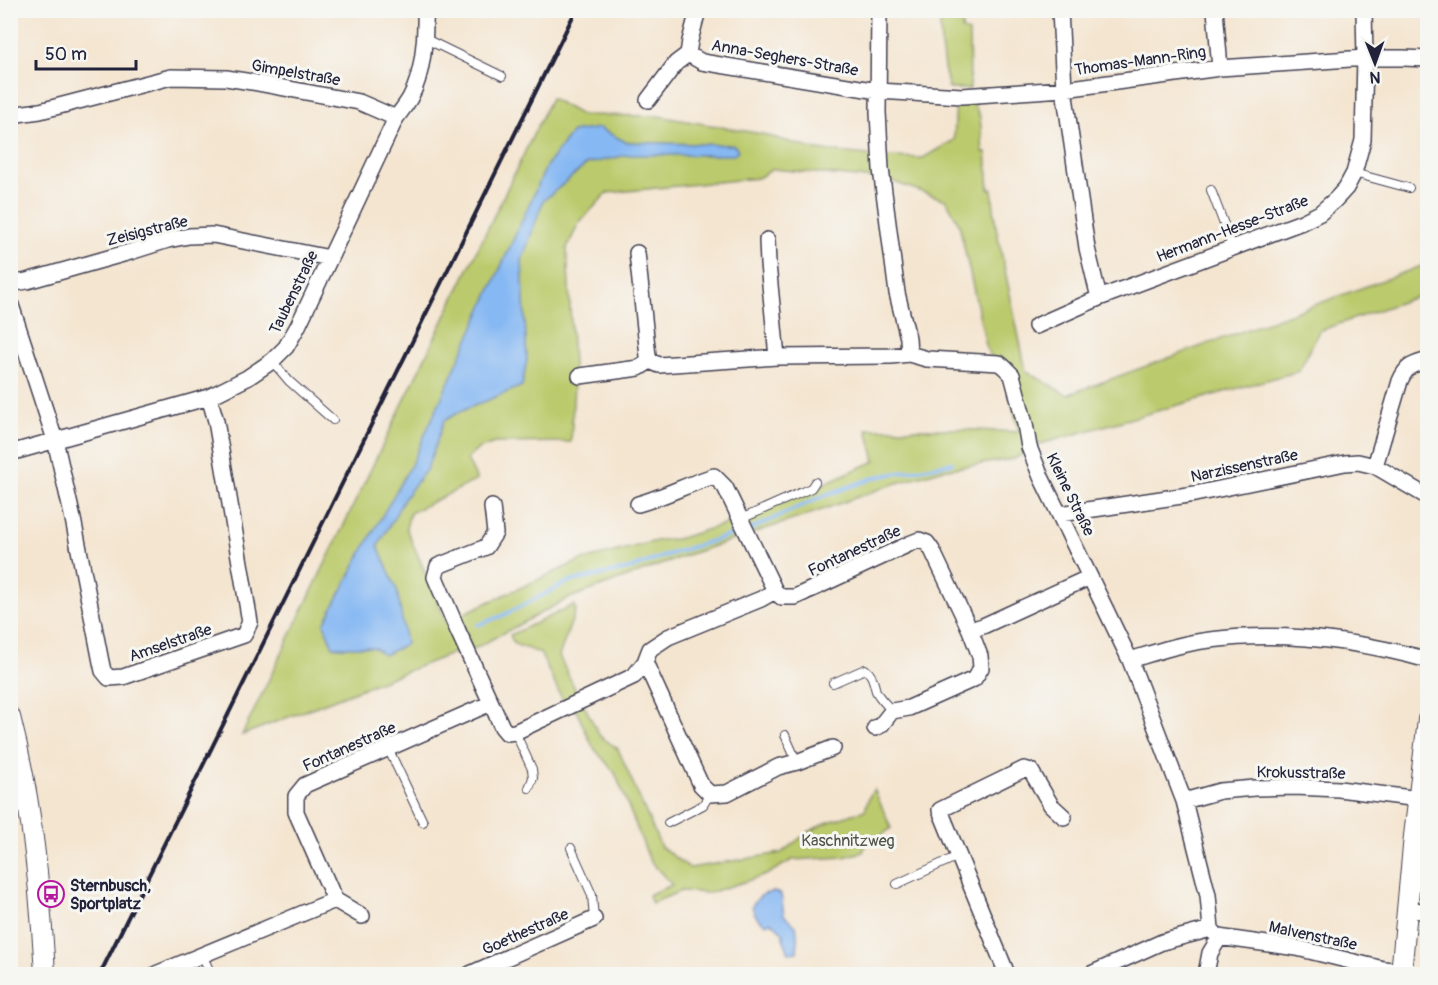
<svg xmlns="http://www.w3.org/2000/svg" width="1438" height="985" font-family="Pangolin,sans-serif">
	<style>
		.green { fill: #bbca6c; stroke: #6e7654; stroke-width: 1.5 }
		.water { fill: #86b8f3; stroke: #546d97; stroke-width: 1.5 }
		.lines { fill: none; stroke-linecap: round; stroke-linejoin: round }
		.stream { stroke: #86b8f3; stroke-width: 4 }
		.service-casing { stroke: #423f51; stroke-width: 10 }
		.minor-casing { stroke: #423f51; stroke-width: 18 }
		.tertiary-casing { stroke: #423f51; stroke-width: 22 }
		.service { stroke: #fff; stroke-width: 8 }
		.minor { stroke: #fff; stroke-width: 15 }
		.tertiary { stroke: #fff; stroke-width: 20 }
		.rail { stroke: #22223b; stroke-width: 4 }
		.labels { text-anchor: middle; stroke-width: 6; stroke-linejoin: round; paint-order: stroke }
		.street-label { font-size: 16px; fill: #22223b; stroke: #f6f6f2 }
		.park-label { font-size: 16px; fill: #50544a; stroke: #f6f6f2 }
		.poi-label { font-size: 16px; font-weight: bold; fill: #22223b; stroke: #f6f6f2; text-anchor: start }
	</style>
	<rect width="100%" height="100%" fill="#f6f6f2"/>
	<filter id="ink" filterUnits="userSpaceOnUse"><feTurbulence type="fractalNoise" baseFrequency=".0167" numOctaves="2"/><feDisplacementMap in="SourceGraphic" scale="12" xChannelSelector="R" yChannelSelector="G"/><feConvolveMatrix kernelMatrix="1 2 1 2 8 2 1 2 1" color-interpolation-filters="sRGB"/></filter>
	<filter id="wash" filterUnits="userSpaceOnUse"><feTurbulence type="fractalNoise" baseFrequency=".008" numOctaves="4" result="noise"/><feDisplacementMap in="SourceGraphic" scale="24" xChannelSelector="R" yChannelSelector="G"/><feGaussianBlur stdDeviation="1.35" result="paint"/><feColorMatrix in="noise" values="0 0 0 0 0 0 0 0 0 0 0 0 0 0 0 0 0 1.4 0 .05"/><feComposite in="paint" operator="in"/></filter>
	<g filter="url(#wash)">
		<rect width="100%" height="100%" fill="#f4e5d0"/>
		<path class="green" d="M940,11H964L962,30L969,32L970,89H949C941,61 940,39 940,11Z
			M551,98L581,115L658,116L762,134L817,150L889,157L923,158L954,140L956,100H972L980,117L983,152H986L989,189H992L996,227L1026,371L1067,395L1427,264V293L1319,331L1299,371L1037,445L1033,448L1014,459L941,470L894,484L805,516L684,556L567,599L472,650L458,616L579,561L660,540L677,539L748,517L875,461L867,429H955L1019,432L1006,377L987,350L959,224L946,200L888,180L773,169L758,178L607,193L579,223L567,248L574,383L571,442L494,443L478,449L467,459L477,480L410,513L406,528L459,651L242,735Z
			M574,605L576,609L559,656L577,693L563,701L540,653L514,644L510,635Z
			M582,701L600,736L618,749L661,847L690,868L781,853L807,833L823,824L865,810L869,797L874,789L891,828L882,835L867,840L863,852L844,857L792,860L766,875L709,893L681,891L652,903L648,895L672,885L650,861L615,773L593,747L574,706Z"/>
		<path class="water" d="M599,128L626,142L734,145L738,150L734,155H627L587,164L543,201L522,260L527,360L522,386L457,413L444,421L427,469L406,496L378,546L397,590L406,644L384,655L375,648L367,647H333L324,624L363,550L412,463L547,165L572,132Z
			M774,892L781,894L784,915L796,926L798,939L797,952L789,953L783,938V933L774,924L770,922L767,924C757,920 755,916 752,906C759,896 762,893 774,892Z"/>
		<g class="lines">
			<path class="stream" d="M751,529L823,496L877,477L952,463
				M478,625L504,615L568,582L629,569L673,553L741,532"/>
		</g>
	</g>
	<g filter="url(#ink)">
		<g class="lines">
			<defs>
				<path id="service" d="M424,40L432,42L502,76
					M1354,173L1409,188
					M1211,190L1233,248
					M272,361L289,381L333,420
					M741,519L811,488L815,482
					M833,683L865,669C873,675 873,681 876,691C879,698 887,705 892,711
					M515,732L532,769L533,778L529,788
					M785,735L797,762
					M388,748L423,822
					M668,823L703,805L710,794
					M571,848L592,895L594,919
					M897,884L958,856
					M202,955L211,974"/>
				<path id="minor" d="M698,10L690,41L688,54L702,62L878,91L962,96L1064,89L1220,68L1365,58H1403L1428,59
					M879,10L878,112L881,169L897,293L908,338L909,354
					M1060,10L1064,89L1087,248L1099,298L1302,222L1320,213L1335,200L1346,188L1354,173L1363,140L1365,58L1364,10
					M1215,10L1220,68
					M648,100L676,63L688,54
					M10,115L40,111L171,77L226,78L252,82L359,102L396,118
					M767,240L768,264L777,357
					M637,253L648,356L650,361L659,365L777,357L891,356L909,354L927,359L999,363L1004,367L1012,375L1025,424L1029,447L1041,477L1090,577L1130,660L1184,801L1208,895L1211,929L1218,937V940L1210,953L1206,974
					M10,284L27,281L130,252L168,240L189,236L213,235L330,258
					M10,302L55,440L73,519L101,662L103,671L109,678L123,677L244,635L250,622L216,421L209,397
					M1036,326L1099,298
					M580,376L639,368L650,361
					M10,453L209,397L247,378L272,361L286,347L298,326L396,118C401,111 406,105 410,98C423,75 426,37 425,10
					M1375,466L1400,381C1407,365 1412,365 1428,360
					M638,504C664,497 688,484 714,476L725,487L775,591L781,597H795L909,544L919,540L927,543L932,550L970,630L983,626L1090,577
					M1060,514L1195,494L1345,463L1358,462L1375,466L1428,497
					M1130,660C1156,652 1183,643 1210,640C1284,631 1356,640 1428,660
					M645,662L701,785L710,794L727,793L778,767L797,762L833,748
					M491,703L458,631L435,577L438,566L486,547L495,533L492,507
					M875,728L881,725L892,711L909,708L974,679L981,668L980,656L970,630
					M1184,801L1220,791L1255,788L1295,787L1339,789L1419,799
					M1407,909L1428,912
					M362,916L335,900L296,812V796L305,785L491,703L502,727L507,733L515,732L634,676L645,662L650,649L668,637L761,599L775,591
					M1218,937L1297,948L1383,969L1401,971
					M156,974L335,900
					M470,974L594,919
					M1007,974L940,810L1024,769L1031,771L1051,805L1064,817
					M1091,974L1162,942L1211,929"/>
				<path id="tertiary" d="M10,717C32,801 40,888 45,974
					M1401,974L1414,836L1428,720"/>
			</defs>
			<use href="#service" class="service-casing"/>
			<use href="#minor" class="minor-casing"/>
			<use href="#tertiary" class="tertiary-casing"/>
			<use href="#service" class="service"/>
			<use href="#minor" class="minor"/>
			<use href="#tertiary" class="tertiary"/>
			<path class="rail" d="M100,974L576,10"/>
		</g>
	</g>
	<defs>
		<symbol id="bus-ring" viewBox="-11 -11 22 22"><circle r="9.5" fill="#f6f6f2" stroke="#b5179e" stroke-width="1.5"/><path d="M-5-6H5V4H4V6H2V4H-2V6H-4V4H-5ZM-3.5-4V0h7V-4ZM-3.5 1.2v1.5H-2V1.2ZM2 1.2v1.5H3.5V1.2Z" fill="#b5179e"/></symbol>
	</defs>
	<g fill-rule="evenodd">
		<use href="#bus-ring" x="36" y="879" width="30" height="30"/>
	</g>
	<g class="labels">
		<g class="street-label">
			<text transform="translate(785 57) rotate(10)" y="6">Anna-Seghers-Straße</text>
			<text transform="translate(1140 60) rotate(-8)" y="6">Thomas-Mann-Ring</text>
			<text transform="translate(296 72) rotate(10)" y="6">Gimpelstraße</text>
			<text transform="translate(1232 228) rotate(-21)" y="6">Hermann-Hesse-Straße</text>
			<text transform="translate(147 230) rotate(-14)" y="6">Zeisigstraße</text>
			<text transform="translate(293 292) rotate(-64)" y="6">Taubenstraße</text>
			<text transform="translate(1244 465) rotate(-12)" y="6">Narzissenstraße</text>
			<text transform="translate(1071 494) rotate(64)" y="6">Kleine Straße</text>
			<text transform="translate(854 550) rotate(-25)" y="6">Fontanestraße</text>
			<text transform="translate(170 642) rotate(-19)" y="6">Amselstraße</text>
			<text transform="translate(349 746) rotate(-24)" y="6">Fontanestraße</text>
			<text transform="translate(1301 772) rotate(1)" y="6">Krokusstraße</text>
			<text transform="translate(525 931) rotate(-24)" y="6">Goethestraße</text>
			<text transform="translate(1313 935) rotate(12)" y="6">Malvenstraße</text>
		</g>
		<g class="park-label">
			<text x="848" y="846">Kaschnitzweg</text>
		</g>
		<g class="poi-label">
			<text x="70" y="891">Sternbusch,<tspan x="70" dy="18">Sportplatz</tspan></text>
		</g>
	</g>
	<rect width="1438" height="985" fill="none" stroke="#f6f6f2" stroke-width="36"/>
	<g transform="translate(1375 63) rotate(179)" stroke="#f6f6f2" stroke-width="4.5" paint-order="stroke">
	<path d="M0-4.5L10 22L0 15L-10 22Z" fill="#22223b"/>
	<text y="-9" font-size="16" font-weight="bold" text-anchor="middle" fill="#22223b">N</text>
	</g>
	<path d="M36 60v9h100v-9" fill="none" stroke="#22223b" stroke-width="3"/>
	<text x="45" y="60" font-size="18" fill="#22223b" stroke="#f6f6f2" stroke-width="4.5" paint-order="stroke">50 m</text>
</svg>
